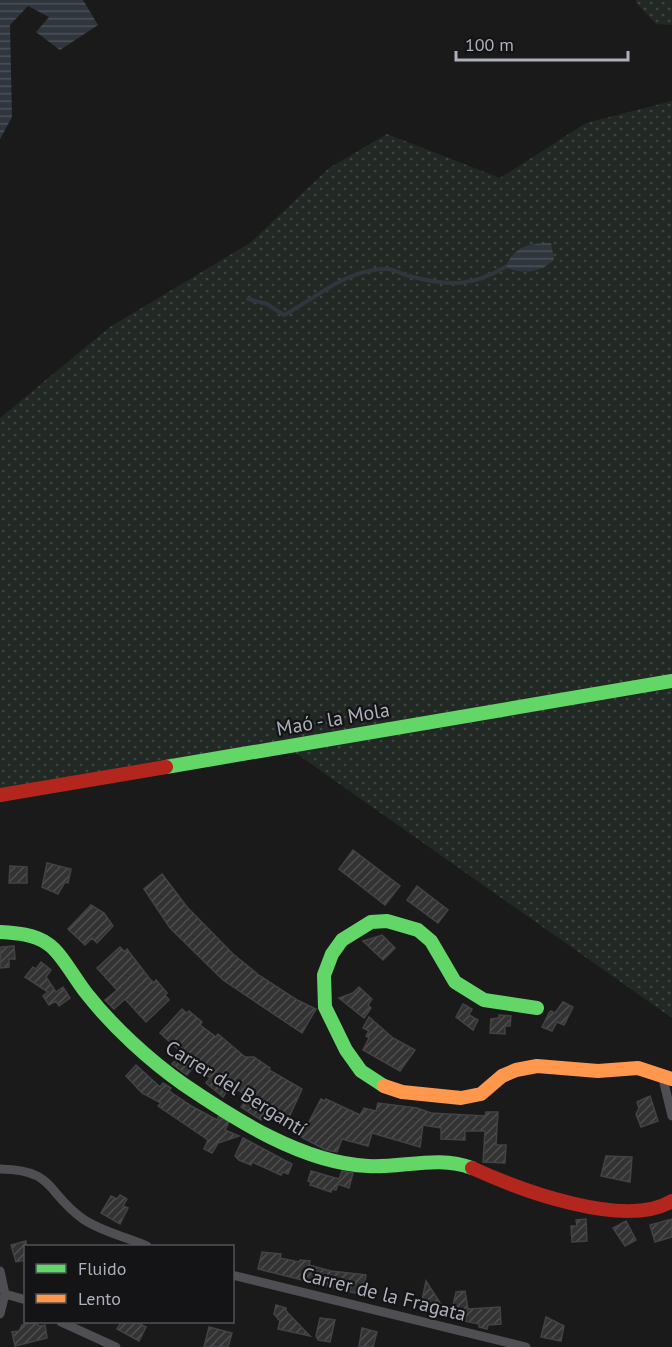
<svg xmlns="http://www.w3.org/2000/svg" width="672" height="1347" font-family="'PT Sans',sans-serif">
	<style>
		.grass { fill: url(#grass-dots) }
		.water { fill: url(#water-rules) }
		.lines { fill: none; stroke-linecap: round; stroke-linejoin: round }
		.stream { stroke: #30363d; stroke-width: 4 }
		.building { fill: url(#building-hatch); stroke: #434346; stroke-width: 1.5 }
		.street { stroke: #4f4f53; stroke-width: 9 }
		.fast { stroke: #63d668; stroke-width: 14 }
		.slow { stroke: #ff974d; stroke-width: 14 }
		.jam { stroke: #b3261e; stroke-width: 14 }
		.labels { text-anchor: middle; stroke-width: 4.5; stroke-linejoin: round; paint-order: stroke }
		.street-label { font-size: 20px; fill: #adb0ba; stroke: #141416 }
	</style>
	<defs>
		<pattern id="grass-dots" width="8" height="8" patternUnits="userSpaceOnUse" patternTransform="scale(1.5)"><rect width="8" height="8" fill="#222924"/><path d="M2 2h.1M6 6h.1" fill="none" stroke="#3f4642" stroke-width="1.8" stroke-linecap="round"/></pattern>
		<pattern id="water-rules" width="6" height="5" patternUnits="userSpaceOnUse" patternTransform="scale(1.5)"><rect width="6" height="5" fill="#30363d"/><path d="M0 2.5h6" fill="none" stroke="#4b5157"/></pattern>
		<pattern id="building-hatch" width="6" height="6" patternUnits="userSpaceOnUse" patternTransform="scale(1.5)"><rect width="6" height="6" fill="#333334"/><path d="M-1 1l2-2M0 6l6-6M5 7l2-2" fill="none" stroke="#4e4e4f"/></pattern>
	</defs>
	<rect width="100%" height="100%" fill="#1a1a1a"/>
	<path class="grass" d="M636,0H672V25L656,24L636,3Z
		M672,101V1018L287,747L0,795V418L110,327L250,243L329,168L387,134L500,178L586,123Z"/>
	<path class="water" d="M0,0H83L98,25L60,50L36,32L49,17L28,6L10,25L12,117L0,139Z
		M551,243L554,260C538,273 525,275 505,267C516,245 528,244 551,243Z"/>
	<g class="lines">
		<path class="stream" d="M248,299L267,304L284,315C317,298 345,269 387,269C395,269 404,276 413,277C449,286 472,287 505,267"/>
	</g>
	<path class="building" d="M353,850L400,886L385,905L339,869Z
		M47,863L71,869L68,883L65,882L58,894L42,887Z
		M10,866L27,867V883H9Z
		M162,874L187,907L233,954L260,976L297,1000L316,1009L302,1033L223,980L170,928L144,889Z
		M417,886L448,910L438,923L407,900Z
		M91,905L104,913L113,926L97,943L92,938L85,945L68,929Z
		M382,935L395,948L383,960L363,941Z
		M14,946L15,959H9V967L0,968L1,947Z
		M120,947L125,952L127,949L149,978L154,983L156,980L167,993L165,995L169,1000L146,1022L125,999L114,1009L105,1000L117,990L97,968Z
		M41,962L51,970L46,977L56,992L63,987L70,998L59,1006L56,1001L49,1005L43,996L48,992L25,977L33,967L36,969Z
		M359,987L372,999L368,1005L371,1008L364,1018L339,998L353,993Z
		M563,1002L573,1007L564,1025L557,1022L552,1031L542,1027L549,1013L551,1011L555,1013Z
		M463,1004L472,1009L469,1015L478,1020L473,1030L456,1017Z
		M182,1009L186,1013L189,1011L202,1022L200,1025L216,1037L218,1034L245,1057H254L270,1068L269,1070L302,1089L286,1124L266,1112L261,1120L241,1107L248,1097L231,1085L223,1097L206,1083L210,1078L194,1066L187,1075L172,1064L182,1053L160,1033Z
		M499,1015L511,1016L510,1026H505V1034L490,1033L491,1019L499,1018Z
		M369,1017L393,1038L415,1050L400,1071L363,1050L369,1038L366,1036L369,1031L363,1028Z
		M136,1065L160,1087L163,1083L171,1088L169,1091L193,1107L217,1120L219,1116L229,1122L225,1130L239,1136L218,1143L212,1153L204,1149L208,1140L158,1106L161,1103L142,1093L126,1076Z
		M650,1096L658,1121L641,1127L636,1114L639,1108L637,1102Z
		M321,1099L325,1101L326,1099L360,1115L364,1108L376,1111L378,1103L417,1108L431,1113L485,1116L486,1112H498L496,1145H506L505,1163L483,1162L485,1131H465V1140L441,1139V1128L423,1125L420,1147L372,1133L368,1146L342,1139L337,1152L326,1150L301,1137Z
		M243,1138L292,1164L288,1174L283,1172L281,1175L252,1162L251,1165L239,1160L235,1156Z
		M606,1156L632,1157L630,1182L601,1176Z
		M311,1171L339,1179L342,1171L353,1173L349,1188L338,1184L336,1190L332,1189L331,1192L310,1185L311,1182L308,1181Z
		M120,1195L127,1199L123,1206L128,1208L120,1224L101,1213L111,1196L117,1199Z
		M586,1219L587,1241L572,1242L571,1226H577L576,1220Z
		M672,1219V1237L655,1242L650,1225Z
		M626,1221L636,1240L625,1246L613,1228Z
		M26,1241V1260L16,1262L11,1245Z
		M262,1252L281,1254L280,1258L299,1262L300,1260L310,1261L309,1265L331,1271L366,1275L364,1285L361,1284L359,1294L258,1269Z
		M426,1281L444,1309L421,1305Z
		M465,1291L468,1309L500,1307L501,1324L488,1325L487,1329L479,1327V1324L450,1318L456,1292Z
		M276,1305L286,1308V1311L310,1336L278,1329L280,1321L274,1314Z
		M546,1317L564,1326L561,1341L541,1337Z
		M320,1318L335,1320L330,1342L318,1340L316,1336Z
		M35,1322L39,1326L45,1325L47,1338L15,1346L12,1332L19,1331L22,1325Z
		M121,1322H137L146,1327L139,1341L117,1329Z
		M209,1327L232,1333L228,1347H204Z
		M362,1328L377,1332L373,1347L359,1346Z"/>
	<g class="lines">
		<path class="street" d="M662,1075L672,1116
			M0,1169C56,1170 45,1192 83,1219C102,1232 127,1237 147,1246
			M0,1271L5,1294L0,1314
			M232,1275L526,1347
			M5,1294L26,1300
			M61,1322L116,1347"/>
		<path class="fast" d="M166,767L672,681
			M0,932C16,933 34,934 48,944C61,952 76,981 87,994C113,1027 149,1060 183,1084C236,1120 303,1163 368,1166C402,1168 439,1155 472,1168
			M384,1086L361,1071L346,1050L325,1007L324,975L332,954L342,940L371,922L387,921L418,930L431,941L455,982L484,1000L537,1008"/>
		<path class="slow" d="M384,1086L402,1092L461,1098L481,1094L502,1076L516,1070L537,1066L598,1071L638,1068L672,1079"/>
		<path class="jam" d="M0,795L166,767
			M472,1168C518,1189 625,1230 672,1201"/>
	</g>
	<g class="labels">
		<g class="street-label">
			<text transform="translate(333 719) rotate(-10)" y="7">Maó - la Mola</text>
			<text transform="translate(236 1088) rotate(32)" y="7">Carrer del Bergantí</text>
			<text transform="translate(384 1294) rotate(14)" y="7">Carrer de la Fragata</text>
		</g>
	</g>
	<rect x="24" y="1245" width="210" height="78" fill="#141416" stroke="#515258" stroke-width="1.5"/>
	<rect x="36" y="1264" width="30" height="9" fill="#63d668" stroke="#515258" stroke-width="1.5"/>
	<text x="78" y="1275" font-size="18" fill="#adb0ba">Fluido</text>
	<rect x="36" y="1294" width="30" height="9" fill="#ff974d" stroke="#515258" stroke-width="1.5"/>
	<text x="78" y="1305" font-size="18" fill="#adb0ba">Lento</text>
	<path d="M456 51v9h172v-9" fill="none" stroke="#adb0ba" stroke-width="3"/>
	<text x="465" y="51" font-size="18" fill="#adb0ba" stroke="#141416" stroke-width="4.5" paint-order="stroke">100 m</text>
</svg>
